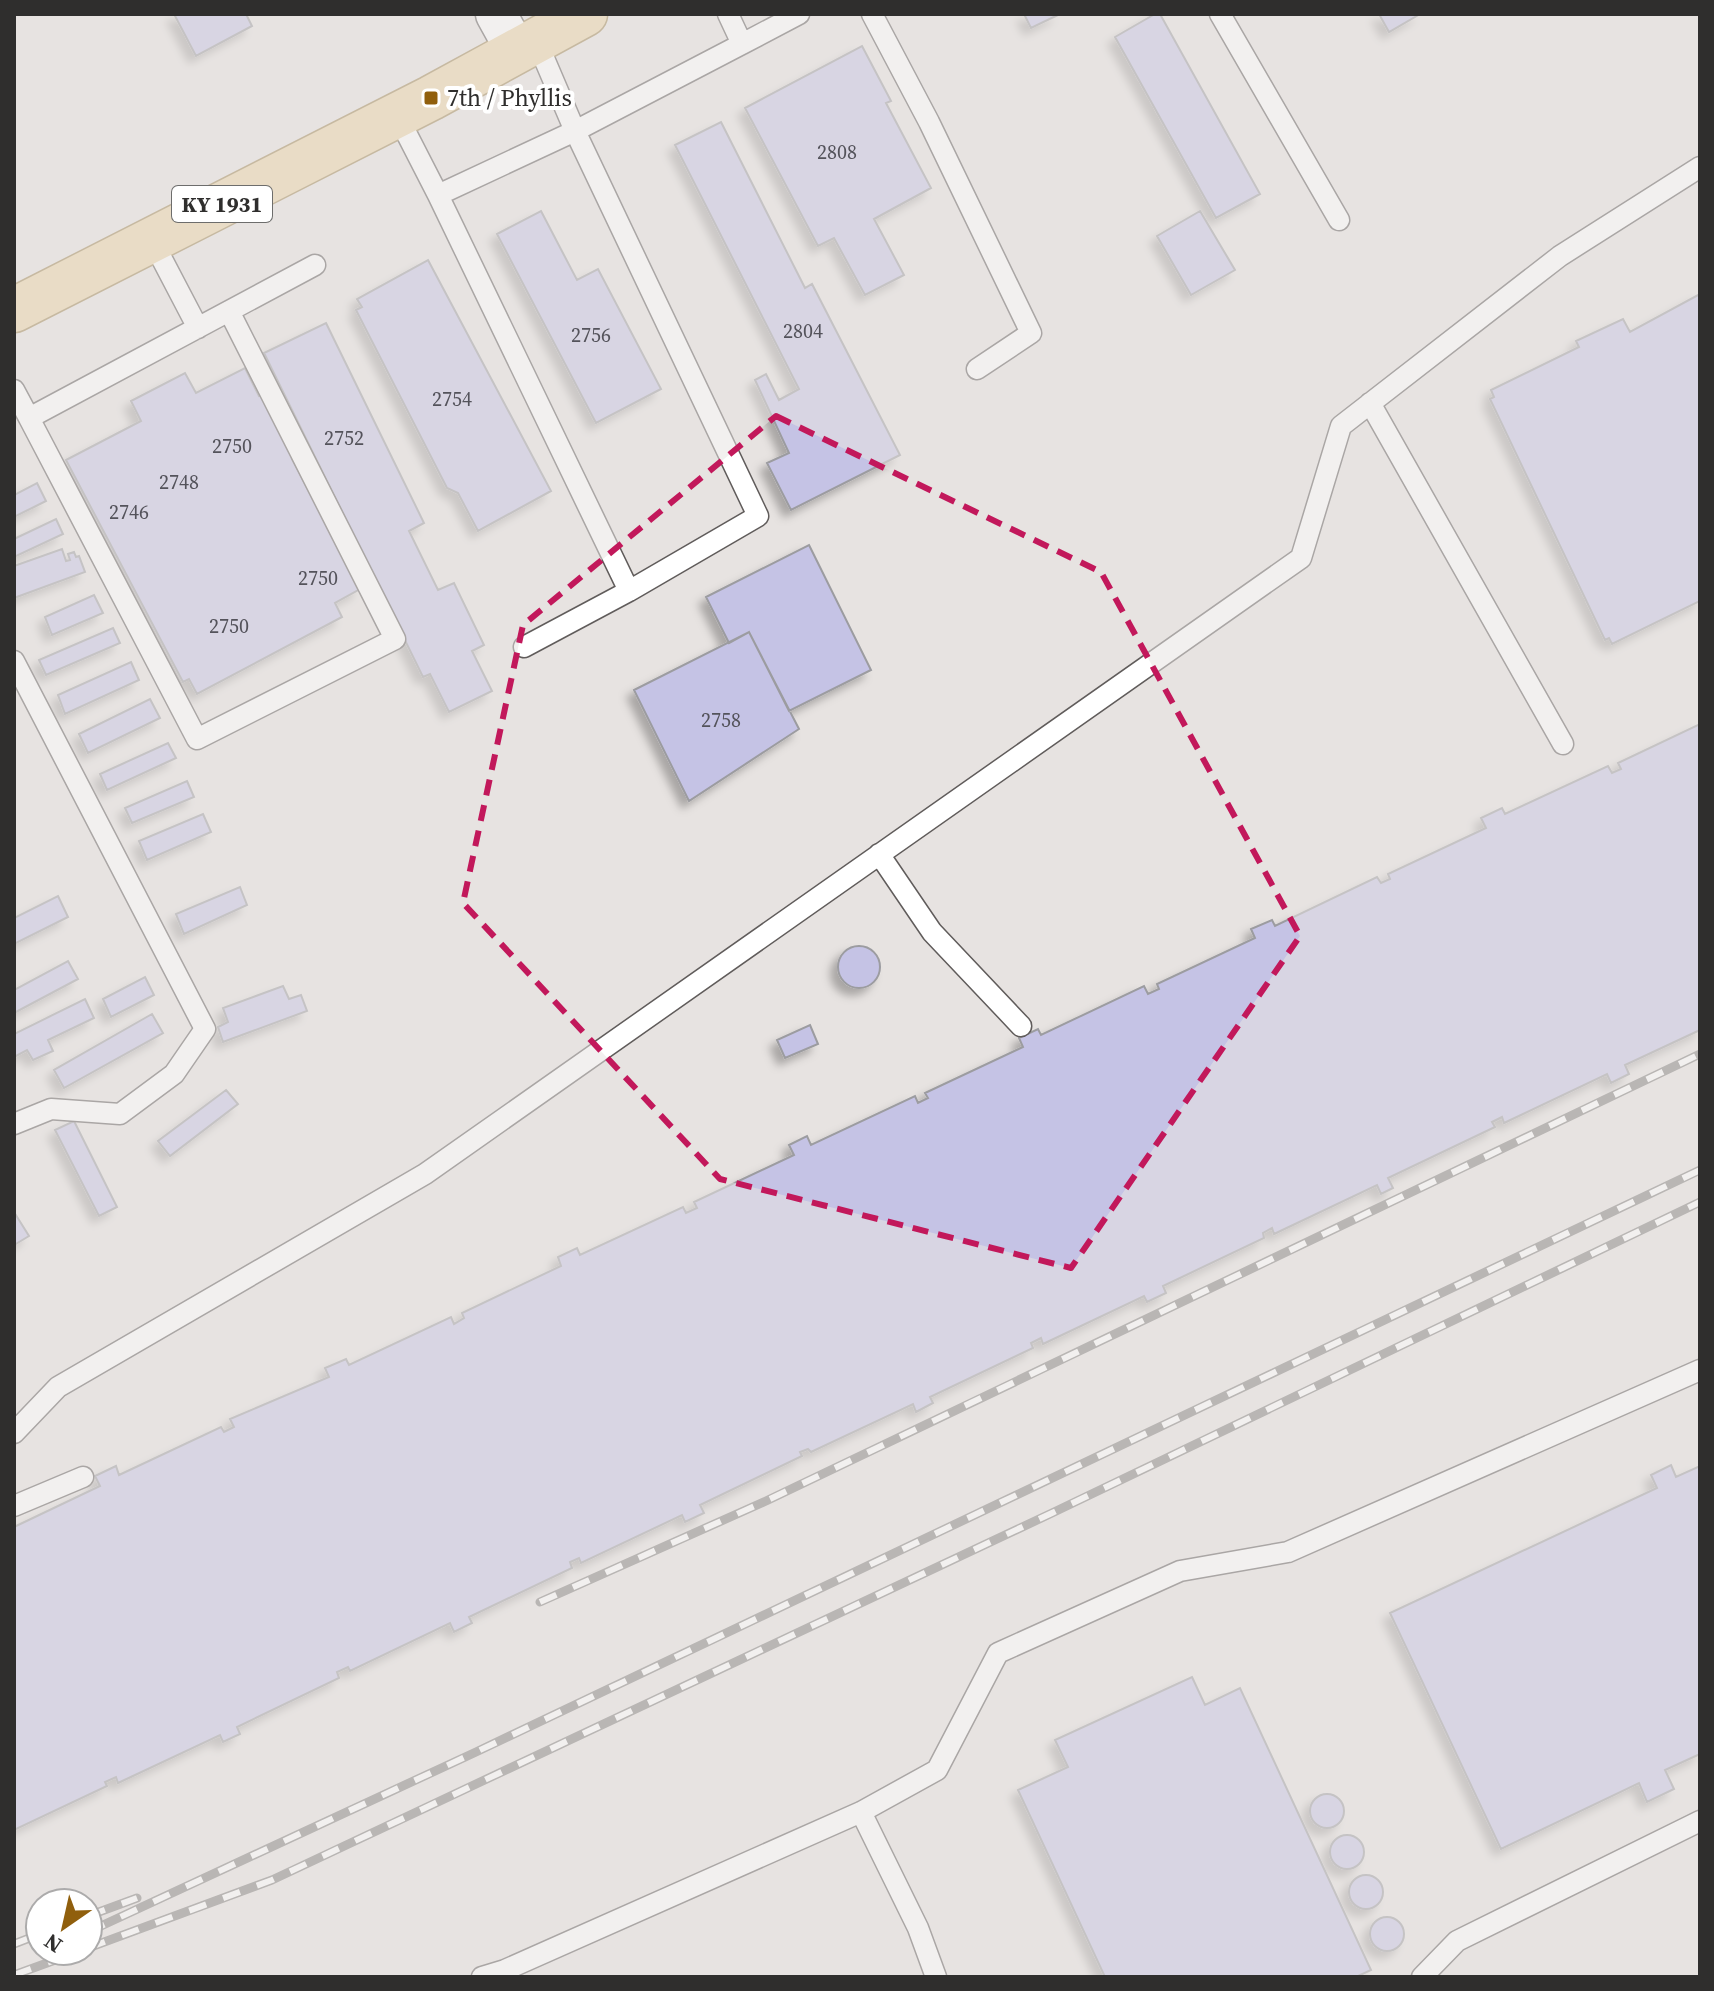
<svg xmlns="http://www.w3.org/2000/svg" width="1714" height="1991" font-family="'Source Serif 4',serif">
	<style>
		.building { fill: #c5c3e5; stroke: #9c9ca0; stroke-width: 2; filter: url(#shadow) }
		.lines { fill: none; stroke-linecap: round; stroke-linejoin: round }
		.lane-casing { stroke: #605c5b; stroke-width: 23 }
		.street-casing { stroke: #605c5b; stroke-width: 43 }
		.primary-casing { stroke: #9f8653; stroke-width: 47 }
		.lane { stroke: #fff; stroke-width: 20 }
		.street { stroke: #fff; stroke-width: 40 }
		.primary { stroke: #ead3a4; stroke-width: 44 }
		.rail-casing { stroke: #807e7c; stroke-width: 9 }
		.rail { stroke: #fff; stroke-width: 6; stroke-dasharray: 18; stroke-linecap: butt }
		.marked { fill: none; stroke: #c2185b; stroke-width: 6; stroke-dasharray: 16 10; stroke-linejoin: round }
		.poi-dot { fill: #905f0d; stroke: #fff; stroke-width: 3 }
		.labels { text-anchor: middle; stroke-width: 8; stroke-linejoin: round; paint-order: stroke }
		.number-label { font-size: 20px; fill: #54535b }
		.shield { fill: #fff; stroke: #6d6d6c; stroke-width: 2 }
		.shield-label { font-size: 22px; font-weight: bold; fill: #2f2e2d }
		.poi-label { font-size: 24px; fill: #2f2e2d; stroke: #fff; text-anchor: start }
	</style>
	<defs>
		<filter id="shadow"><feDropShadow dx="-7" dy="7" stdDeviation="4" flood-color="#0004"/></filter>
	</defs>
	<rect width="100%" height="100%" fill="#e7e3e1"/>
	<path class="building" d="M174,14H246L252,26L196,56Z
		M1024,14H1060L1031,28Z
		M1155,14H1160L1260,194L1216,218L1115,37Z
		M1379,14H1420L1389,32Z
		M862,46L891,101L886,103L931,188L874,219L904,275L865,295L834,238L818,246L745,108Z
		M721,122L805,288L812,284L900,455L791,510L767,463L789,453L755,380L766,374L779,400L799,389L675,145Z
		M541,211L577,280L598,269L661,389L596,423L497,234Z
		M1200,211L1235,270L1191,295L1157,236Z
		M428,260L551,491L478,531L458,493L447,488L356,310L362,307L357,299Z
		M1700,294V601L1612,644L1609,638L1605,640L1490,399L1494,397L1491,390L1579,347L1576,341L1623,319L1630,332Z
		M326,323L424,523L409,531L438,590L454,583L484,645L472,651L492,691L449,712L430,674L423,677L264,353Z
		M245,368L259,396L266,393L299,455L292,459L360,589L335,603L342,617L197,694L189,679L183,682L66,460L141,421L131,401L185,373L196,393Z
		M37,483L46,501L14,517V495Z
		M56,519L63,534L14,557V539Z
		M809,545L871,670L789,711L749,632L729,643L706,597Z
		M62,549L66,561L70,560L68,554L74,552L76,557L79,556L85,572L14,598V566Z
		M94,595L103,613L52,635L45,617Z
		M113,628L120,643L46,675L39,660Z
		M749,632L799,729L689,801L634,690Z
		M131,662L139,680L65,714L58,695Z
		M150,699L160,718L88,753L79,734Z
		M1700,724V1030L1625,1065L1629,1074L1611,1083L1607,1074L1504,1123L1502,1117L1492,1122L1495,1127L1388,1178L1393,1188L1381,1194L1377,1185L1274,1234L1272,1228L1263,1233L1264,1238L1163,1286L1166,1293L1147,1302L1144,1296L1043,1344L1041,1338L1031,1343L1033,1348L930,1397L933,1403L916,1412L913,1404L811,1452L808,1449L800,1452L802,1456L700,1505L704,1513L685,1522L682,1515L581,1563L579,1558L570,1562L572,1568L469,1617L472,1623L454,1632L450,1623L350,1671L348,1667L337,1672L339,1678L237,1727L240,1734L223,1742L220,1735L118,1783L116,1777L105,1782L107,1786L14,1830V1527L100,1486L95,1476L116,1466L119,1475L221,1427L224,1432L234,1427L230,1419L329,1377L325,1368L346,1359L349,1365L451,1317L454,1324L464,1318L462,1313L561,1266L558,1257L577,1248L580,1255L683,1207L686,1213L697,1208L694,1202L794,1155L789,1145L807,1136L811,1145L915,1096L918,1103L928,1098L925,1093L1023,1047L1019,1038L1038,1029L1041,1035L1144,986L1148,994L1159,989L1157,984L1255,938L1251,929L1272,920L1275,926L1377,877L1381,883L1390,879L1388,874L1486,828L1481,818L1502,808L1505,814L1608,766L1612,773L1621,769L1618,763Z
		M168,743L176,758L107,790L100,774Z
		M187,781L194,797L132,823L125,808Z
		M203,814L211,832L147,860L139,841Z
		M240,887L247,905L184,934L176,914Z
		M58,896L68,917L14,944V918Z
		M838 967a21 21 0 1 1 42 0a21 21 0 1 1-42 0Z
		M68,961L78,979L14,1013V990Z
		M145,977L154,995L111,1017L103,999Z
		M283,986L289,999L301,995L307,1011L223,1042L218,1027L228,1022L223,1008Z
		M85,999L94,1018L48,1040L53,1051L33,1060L27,1050L14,1057V1034Z
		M152,1014L163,1033L64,1088L54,1070Z
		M810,1025L818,1044L785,1058L777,1040Z
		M226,1090L238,1104L170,1156L158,1141Z
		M74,1121L117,1207L99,1216L55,1130Z
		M14,1212L29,1236L14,1245Z
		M1671,1465L1676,1477L1700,1466V1754L1665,1770L1674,1789L1647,1802L1639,1783L1501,1849L1390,1613L1657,1488L1651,1475Z
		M1192,1677L1205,1705L1240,1688L1371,1970L1356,1977H1105L1018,1790L1068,1767L1055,1740Z
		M1310 1811a17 17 0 1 1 34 0a17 17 0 1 1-34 0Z
		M1330 1852a17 17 0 1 1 34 0a17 17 0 1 1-34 0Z
		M1349 1892a17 17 0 1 1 34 0a17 17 0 1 1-34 0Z
		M1370 1934a17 17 0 1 1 34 0a17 17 0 1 1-34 0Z"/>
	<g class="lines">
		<defs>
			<path id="lane" d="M728,14L742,44L799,14
				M872,14L929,122L1031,333L977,369
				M1220,14L1339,220
				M397,115L438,195L629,591L758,516L575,131L537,42
				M438,195L575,131L742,44
				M152,240L198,328
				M14,390L29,418L315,265
				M1370,403L1563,744
				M29,418L197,739L395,639L229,311
				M524,647L629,591
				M14,661L205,1029L174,1074L120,1114L51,1109L14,1124
				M879,854L932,932L1021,1026
				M14,1433L58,1387L425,1174L1301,558L1341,426L1560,256L1700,167
				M14,1506L83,1477
				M861,1812L918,1928L936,1977
				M482,1977L505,1970L861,1812L937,1770L998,1653L1180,1571L1288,1552L1700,1370
				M1422,1977L1457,1941L1700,1821"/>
			<path id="street" d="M496,14L517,52"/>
			<path id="primary" d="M14,310L431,98L585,14"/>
		</defs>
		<use href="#lane" class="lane-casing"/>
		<use href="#street" class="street-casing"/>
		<use href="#primary" class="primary-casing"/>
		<use href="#lane" class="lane"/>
		<use href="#street" class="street"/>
		<use href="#primary" class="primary"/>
		<defs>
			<path id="rail" d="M540,1602L766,1501L1700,1054
				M88,1916L137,1898
				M88,1932L476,1752L1700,1170
				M14,1944L40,1934
				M88,1948L272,1880L1052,1513L1700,1202
				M14,1975L80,1951"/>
		</defs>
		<use href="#rail" class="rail-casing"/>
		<use href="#rail" class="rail"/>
	</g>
	<path d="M0 0H1714V1991H0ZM776,416L1101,572L1300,936L1071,1268L720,1179L463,903L523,625Z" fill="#e7e3e1" fill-opacity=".55" fill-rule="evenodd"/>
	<path class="marked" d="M776,416L1101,572L1300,936L1071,1268L720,1179L463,903L523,625Z"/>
	<rect class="poi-dot" x="423" y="90" width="16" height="16" rx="4"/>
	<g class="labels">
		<g class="number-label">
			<text x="837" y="159">2808</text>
			<text x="803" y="338">2804</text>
			<text x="591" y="342">2756</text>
			<text x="452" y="406">2754</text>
			<text x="344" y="445">2752</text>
			<text x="232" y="453">2750</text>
			<text x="179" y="489">2748</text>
			<text x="129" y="519">2746</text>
			<text x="318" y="585">2750</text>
			<text x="229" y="633">2750</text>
			<text x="721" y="727">2758</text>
		</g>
		<rect class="shield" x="172" y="186" width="100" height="36" rx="6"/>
		<g class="shield-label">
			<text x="222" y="212">KY 1931</text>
		</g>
		<g class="poi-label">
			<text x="447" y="106">7th / Phyllis</text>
		</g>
	</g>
	<rect width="1714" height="1991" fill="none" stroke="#2f2e2d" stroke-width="32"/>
	<g transform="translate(64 1927) rotate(214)"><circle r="38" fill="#ffffff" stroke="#acabab" stroke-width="2"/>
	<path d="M0-6L14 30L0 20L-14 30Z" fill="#905f0d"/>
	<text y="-12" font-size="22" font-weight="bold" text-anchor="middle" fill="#2f2e2d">N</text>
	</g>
</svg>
